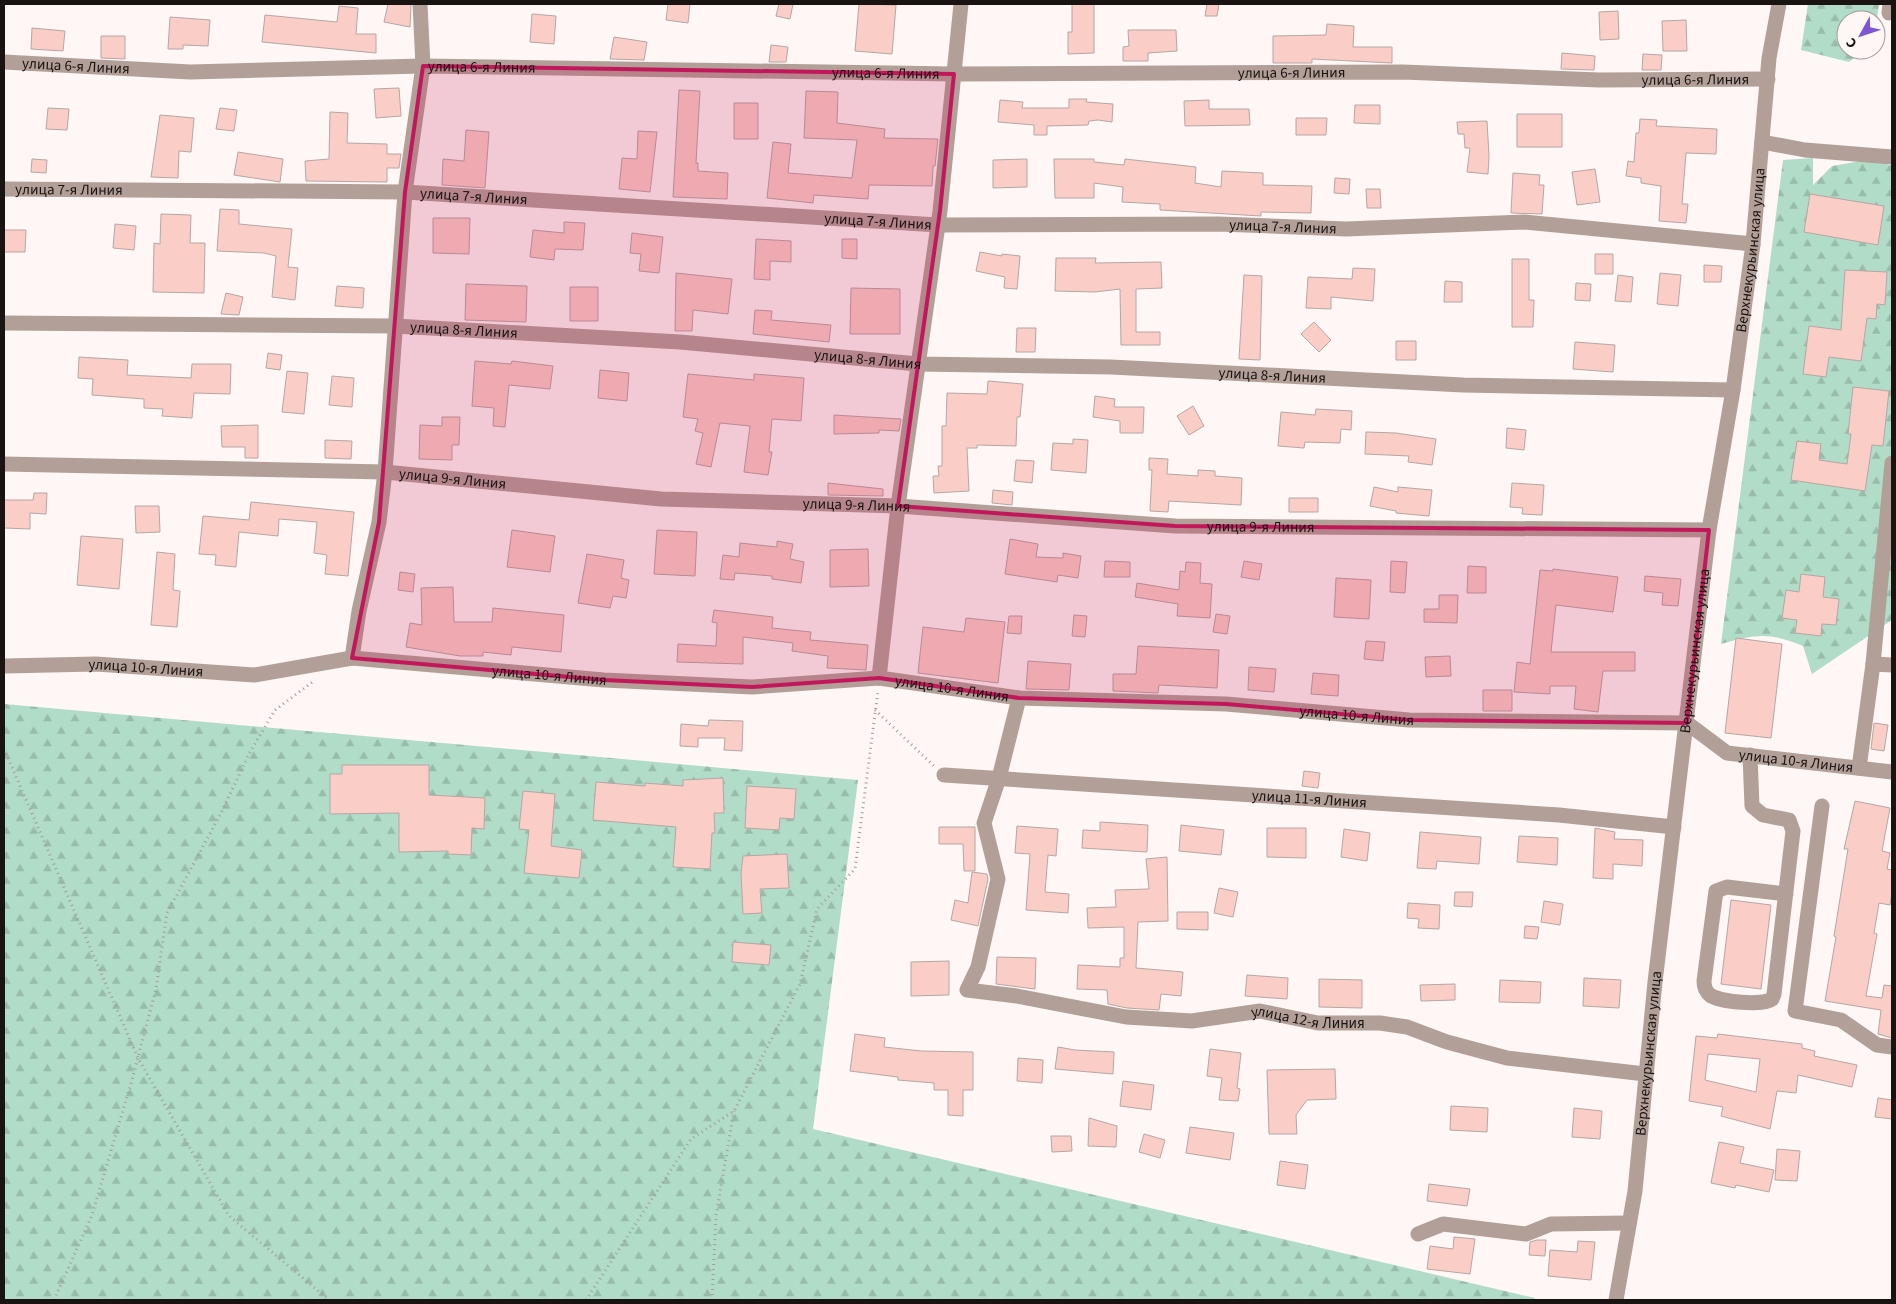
<svg xmlns="http://www.w3.org/2000/svg" width="1896" height="1304" font-family="'Source Sans 3',sans-serif">
	<style>
		.forest { fill: url(#forest-firs) }
		.building { fill: #fbcdc7; stroke: #b6a6a4; fill-rule: evenodd }
		.lines { fill: none; stroke-linecap: round; stroke-linejoin: round }
		.path { stroke: #a39c9a; stroke-width: 3; stroke-dasharray: 1 4; stroke-linecap: butt }
		.minor { stroke: #b2a098; stroke-width: 15 }
		.marked { fill: #c2185b; fill-opacity: 0.2; stroke: #c2185b; stroke-width: 4; stroke-linejoin: round }
		.labels { text-anchor: middle; stroke-width: 4; stroke-linejoin: round; paint-order: stroke }
		.street-label { font-size: 15px; fill: #191311; stroke: #fef7f5 }
	</style>
	<defs>
		<pattern id="forest-firs" width="22" height="20" patternUnits="userSpaceOnUse" patternTransform="scale(1.25)"><rect width="22" height="20" fill="#b1dcc7"/><path d="M5 1l3.5 6h-7zM16 11l3.5 6h-7z" fill="#98bcaa"/></pattern>
	</defs>
	<rect width="100%" height="100%" fill="#fef7f5"/>
	<path class="forest" d="M1808,4H1879L1876,26V20H1846V50H1865L1849,62L1801,50Z
		M1813,158V185L1832,166L1873,159L1892,166V620L1812,674L1803,646C1770,632 1755,634 1721,644L1783,160Z
		M4,704L858,780L813,1129L1535,1298L1534,1300H4Z"/>
	<path class="building" d="M388,4H411L410,27L384,22Z
		M668,4H690L688,23L666,20Z
		M779,4H793L790,19L776,16Z
		M859,4L896,5L892,54L855,51Z
		M1072,4H1094V53L1068,54V32H1072Z
		M1207,4H1219L1217,16H1205Z
		M339,6L358,8L356,34H376V53L262,42L265,15L337,22Z
		M1618,11L1619,39L1600,40L1599,12Z
		M532,14L556,16L554,44L530,42Z
		M170,17L210,20L208,46L183,45V49H168Z
		M1686,20L1687,51H1663L1662,21Z
		M1327,24L1354,26L1353,47H1392V63L1312,59V63H1273V36L1326,35Z
		M32,28L65,31L63,51L31,49Z
		M1128,30H1176L1177,51L1148,53V61H1123V47L1129,46Z
		M101,36H125V59L101,58Z
		M614,37L647,42L644,60L610,59Z
		M771,45L788,47L786,62H769Z
		M1562,53L1595,56L1594,70L1561,69Z
		M1643,54L1662,55L1661,70H1642Z
		M399,88L401,116L376,118L374,89Z
		M679,90L700,91L696,163H698V171L728,173L727,199L673,197Z
		M806,91L838,92L837,123L885,129L884,138L938,139L935,166H933L932,186L869,185L868,199L814,195L813,203L767,198L773,142L791,144L788,173L852,178L857,140L804,138Z
		M1069,99H1087L1086,102L1113,104L1112,122L1098,120L1089,121L1088,125L1047,126V135H1034V125L998,122L1000,100L1023,102L1022,108H1069Z
		M1209,100V109H1249L1250,125L1185,126L1184,101Z
		M734,103H758V139H734Z
		M1355,105H1380V124L1354,123Z
		M48,108L69,109L67,130L46,129Z
		M220,108L237,110L234,131L216,129Z
		M330,112L348,113L347,143L387,144V154H401L399,168H387V182L306,181L305,161L329,159Z
		M1517,114H1562V147H1517Z
		M160,115L194,118L191,152L179,151L178,178L151,177Z
		M1296,118H1327L1326,135H1296Z
		M1640,119L1657,120L1656,126L1717,129L1716,154L1686,153L1682,204H1688L1686,223L1659,221L1661,186L1641,183V178L1626,176L1628,161L1634,162L1636,133H1639Z
		M1487,121L1489,156L1488,174L1467,172L1470,148H1465L1464,134H1458L1457,122Z
		M466,130L489,132L485,188L442,185L443,159L464,161Z
		M638,131L657,132L650,192L619,189L622,158L637,159Z
		M238,152L283,159L280,182L234,175Z
		M32,159L47,160L46,173L31,172Z
		M1027,159V187L993,188V160Z
		M1054,159H1094V162L1124,165L1125,159L1196,167L1195,183L1221,187L1222,171L1263,173V185L1312,186L1311,213L1261,212V216L1160,210V204L1122,202L1123,187L1094,183V198H1055Z
		M1595,169L1600,202L1577,205L1572,172Z
		M1513,173L1540,175L1539,185H1544L1542,214L1511,213Z
		M1335,178L1350,179L1349,194L1334,193Z
		M1366,189H1380L1381,208H1367Z
		M1810,194L1884,206L1878,245L1804,232Z
		M220,209L239,210V224L292,229L288,267L298,268L295,300L272,297L276,256L264,253L217,251Z
		M161,214L191,215L190,243H205L204,293L153,292L154,243L160,244Z
		M433,218H470L469,254L433,253Z
		M564,222L585,223L583,250L555,249L554,260L530,257L533,230L564,233Z
		M115,224L136,226L134,250L113,248Z
		M4,230H26L25,252H4Z
		M632,233L663,237L659,273L639,271L641,254L630,253Z
		M756,239L791,241V262L770,261V280L754,279Z
		M842,239H857V259L842,258Z
		M980,252L1002,256V254L1020,256L1017,289L1004,288L1005,277L976,271Z
		M1595,254H1613V274H1595Z
		M1056,258H1096L1095,263L1161,262L1162,288L1136,289V332H1160V345H1121L1120,289L1095,292L1055,291Z
		M1512,259H1529V300H1534L1533,327H1512Z
		M1704,265L1722,266L1721,282H1704Z
		M1353,268L1375,269L1373,301L1331,297V309L1306,308L1308,277L1352,279Z
		M1845,270L1887,272L1885,305L1877,304L1876,319L1867,318L1861,361L1829,357L1826,377L1803,374L1809,326L1841,330Z
		M676,273L732,279L728,314L693,310L692,331H675Z
		M1660,273L1681,275L1678,306L1657,304Z
		M1244,275L1262,276L1260,360L1239,359Z
		M1618,275L1633,277L1631,302L1615,301Z
		M1445,281L1462,282V302H1444Z
		M1576,283L1591,284L1590,301L1575,300Z
		M466,284L527,286L526,322L465,320Z
		M337,286L364,288L363,308L335,306Z
		M570,287H598V321H570Z
		M851,288L900,289V334H850Z
		M226,293L243,297L239,315L221,314Z
		M755,310L772,311L771,320L831,325L829,342L753,334Z
		M1314,322L1331,340L1319,352L1301,334Z
		M1017,328H1036L1035,352H1016Z
		M1396,341H1416V360H1396Z
		M1575,342L1615,345L1613,372L1573,369Z
		M268,353L282,355L280,370L266,368Z
		M79,357L128,360L127,375L191,378L192,364H231L230,394L194,393L192,418L162,416L163,409L144,408V399L92,395L93,379L78,378Z
		M475,361L511,364L512,361L553,366L550,389L509,385L505,427L493,426L494,408L472,406Z
		M600,370L629,373L627,401L598,398Z
		M287,371L308,373L304,414L282,412Z
		M688,374L754,380V374L804,378L801,421L772,419L769,452H772L768,475L744,472L750,426L720,423L711,467L696,464L703,433L695,431L698,419L683,417Z
		M332,376L354,378L352,407L329,405Z
		M988,381L1023,384L1020,417H1017L1016,446L977,445V448H967L969,491L934,493L933,476H939L938,466H942V426H946L947,393L987,394Z
		M1853,387L1889,391L1883,446L1872,445L1865,491L1791,480L1797,441L1821,444L1819,460L1847,464L1851,434H1848Z
		M1095,396L1115,399L1114,407H1144L1143,433H1120V421L1093,417Z
		M1193,406L1204,426L1189,435L1177,416Z
		M1316,409L1352,411L1351,430L1341,429L1340,443L1305,442L1304,448L1278,446L1281,412L1315,415Z
		M834,415L901,419L899,431L879,430V433L834,434Z
		M442,417H460L459,445H452V460L419,459L420,425L442,426Z
		M258,425V458H245V447H222L221,426Z
		M1507,428L1526,430L1524,450L1506,448Z
		M1366,432L1396,433L1436,439L1432,465L1408,462L1409,456L1365,454Z
		M1073,439L1088,440L1086,473L1051,470L1053,443L1073,444Z
		M325,440L352,441L351,459L325,458Z
		M1149,458L1168,459L1167,474L1198,476V470L1215,471V476L1242,478L1241,505L1169,501L1168,512L1150,511L1152,470H1149Z
		M1016,460L1034,461L1032,483L1014,481Z
		M828,483L883,489V496L828,495Z
		M1512,483L1544,485L1542,515L1522,514L1523,508L1510,507Z
		M1374,487L1398,492V487L1432,490L1429,516L1396,513V511L1370,506Z
		M993,490L1013,492L1012,505L992,503Z
		M34,493H47L46,514L30,513V529L4,528V500H33Z
		M1289,498H1318V512H1289Z
		M251,502L354,512L348,576L325,574L327,555L314,553L317,522L279,519L278,536L239,532L236,567L215,565L216,555L199,554L203,516L249,520Z
		M135,506H159L160,532L136,533Z
		M512,530L555,536L550,572L507,567Z
		M657,530L697,532L695,576L654,574Z
		M81,536L123,539L119,589L77,585Z
		M1010,539L1038,544L1036,557L1063,558V553L1081,556L1078,578L1058,575L1057,582L1005,574Z
		M777,541L793,544L790,559L804,562L801,583L772,579V576L735,573L734,580L720,579L723,555L739,557L740,543L777,547Z
		M868,549L869,586L830,587V550Z
		M157,552L175,554L173,590L180,591L177,627L151,625Z
		M587,554L624,560L621,578L629,580L626,598L613,596L610,608L578,603Z
		M1105,561L1130,562V577H1104Z
		M1244,561L1262,564L1259,580L1241,577Z
		M1391,561L1407,562L1405,593L1390,592Z
		M1186,562L1201,563L1200,583L1212,584L1210,618L1177,616L1178,604L1135,597L1137,583L1179,590L1180,571L1185,572Z
		M1468,566L1486,567V593H1467Z
		M1553,569L1618,577L1613,612L1556,605L1551,652H1635V671H1603L1598,712L1574,709L1576,686H1550V694L1514,692L1517,662L1530,664L1540,570L1553,571Z
		M400,572L415,574L413,592L398,590Z
		M1801,574L1825,577L1823,597L1839,599L1836,625L1822,624L1821,636L1795,633L1797,620L1782,618L1786,590L1799,592Z
		M1645,576L1681,579L1678,606L1662,605L1663,593L1644,591Z
		M1336,578L1371,580L1369,619L1334,617Z
		M453,587L454,622H492L493,608L564,615L561,652L512,647L511,655L483,652V656H460L406,647L410,623L422,625L421,588Z
		M1439,595H1458L1457,623L1424,622V609H1439Z
		M714,610L773,617L772,628L811,632L810,640L868,645L866,670L827,668L828,656L792,651L793,643L743,637V664L677,662L678,644L716,646L717,623L712,622Z
		M1216,614L1230,616L1227,634L1213,632Z
		M1074,615L1087,616L1085,637L1072,636Z
		M1009,616H1022L1021,634L1007,633Z
		M966,618L1005,622L998,683L918,673L923,627L964,632Z
		M1736,638L1782,644L1771,738L1725,733Z
		M1366,641L1385,642L1383,661L1364,659Z
		M1138,646L1219,650L1217,688L1159,685L1158,693L1113,691V674H1136Z
		M1450,656L1451,676L1426,677L1425,657Z
		M1028,661L1071,664L1069,690L1026,689Z
		M1249,667L1276,669L1274,692L1248,690Z
		M1313,673L1339,675L1338,696L1311,694Z
		M1483,690H1512V711H1483Z
		M709,720L743,721L742,751L724,750L725,738H698V747L680,746L681,724L708,726Z
		M1874,723L1888,725L1884,751L1871,749Z
		M342,765H429V795L485,798L484,829L472,828L471,855L448,854V851L399,852V813L330,814V774H342Z
		M1304,771L1320,773L1318,788L1302,786Z
		M723,778L724,813H714L715,833H712L710,869L673,867L676,827L593,820L596,782L645,786V783L683,786V780Z
		M747,786L796,789L794,819L780,818L779,830L745,828Z
		M523,791L555,794L551,846L582,850L579,878L524,873L529,830L519,829Z
		M1855,801L1890,808L1882,851L1890,853L1887,869L1892,870V893L1890,905L1879,903L1874,933L1877,934L1866,996L1882,998L1884,985L1892,986V1038L1878,1034L1881,1010L1825,1001L1836,937L1834,936L1848,849H1844Z
		M1100,822L1148,825L1147,852L1082,848L1083,830L1100,831Z
		M1181,825L1224,830L1221,855L1179,851Z
		M1017,826L1058,829L1056,856L1048,855L1045,892L1069,894L1068,913L1026,910L1030,854L1015,853Z
		M939,827H975V871H964L963,844H939Z
		M1267,828H1306V858L1267,857Z
		M1595,828L1615,832L1614,839L1643,840L1642,866L1613,864V879L1593,878Z
		M1344,829L1370,833L1367,861L1341,857Z
		M1420,832L1481,837L1479,864L1437,861L1436,869L1417,868Z
		M1519,836L1558,838L1557,865L1517,862Z
		M787,854L789,888L760,889L762,913L743,914L741,873L743,856Z
		M1167,857L1168,921L1138,922L1136,968L1183,972L1181,996L1161,994L1159,1010L1127,1008L1108,1004L1107,990L1077,989L1078,965L1120,967V958H1124V927L1088,928L1087,908L1116,907L1115,890L1149,889L1146,859Z
		M972,872L987,874L988,879L978,926L951,920L955,900L968,903Z
		M1219,888L1238,892L1233,917L1214,913Z
		M1455,892H1473L1472,907L1454,906Z
		M1731,900L1771,905L1761,989L1721,984Z
		M1544,901L1563,904L1560,925L1541,922Z
		M1408,903L1440,905L1439,929L1418,928L1419,919L1407,918Z
		M1177,912H1208V930L1177,929Z
		M1525,926L1539,927L1537,939L1524,938Z
		M733,942L771,945L769,965L732,962Z
		M997,957L1036,958L1035,989L996,984Z
		M949,961V995L911,996V962Z
		M1247,975L1288,978L1287,999L1245,996Z
		M1584,978L1621,980L1619,1008L1583,1006Z
		M1319,979L1362,980V1008L1319,1007Z
		M1500,980L1541,982L1540,1003L1499,1002Z
		M1455,984V1000L1421,1001L1420,985Z
		M855,1034L885,1038L884,1047L921,1051L973,1052V1090H963V1116L948,1115V1090H934V1083L898,1080V1077L850,1071Z
		M1718,1034L1802,1044V1048L1815,1051L1814,1056L1857,1065L1852,1087L1798,1075L1796,1093L1777,1091L1770,1129L1721,1116L1723,1107L1689,1101L1696,1036L1717,1038ZM1708,1054L1760,1059L1756,1092L1705,1080Z
		M1058,1047L1075,1050L1114,1052L1113,1074L1055,1069Z
		M1210,1049L1241,1053L1237,1088L1240,1089L1238,1101L1219,1100L1222,1078L1207,1076Z
		M1018,1058L1043,1060L1042,1083L1017,1081Z
		M1335,1069L1336,1099L1307,1100L1296,1115L1297,1134H1269L1267,1070Z
		M1123,1081L1154,1085L1151,1110L1120,1106Z
		M1878,1098L1892,1100V1119L1875,1117Z
		M1451,1106L1488,1108L1487,1132L1450,1130Z
		M1574,1108L1602,1111L1600,1139L1572,1137Z
		M1089,1118L1117,1126L1116,1147L1088,1146Z
		M1190,1127L1234,1133L1230,1160L1186,1153Z
		M1144,1134L1165,1140L1160,1158L1139,1152Z
		M1051,1136H1071L1072,1151L1052,1152Z
		M1719,1142L1744,1147L1740,1163L1774,1170L1769,1192L1736,1185L1735,1188L1711,1183Z
		M1777,1149L1800,1151L1797,1181L1775,1180Z
		M1280,1161L1308,1165L1305,1189L1277,1185Z
		M1429,1184L1470,1189L1467,1206L1427,1201Z
		M1454,1237L1475,1239L1470,1274L1427,1269L1430,1246L1453,1249Z
		M1537,1240H1546L1545,1256L1529,1255L1530,1242Z
		M1578,1241L1595,1242L1591,1280L1548,1276L1550,1250L1577,1252Z"/>
	<g class="lines">
		<path class="path" d="M875,710L934,766
			M4,749L138,1058L229,1216L329,1300
			M54,1300L92,1215L132,1080L156,989L167,913L220,815L250,752L275,710L315,680
			M586,1300L691,1139L734,1111L800,984L817,909L855,869L878,691
			M712,1300L716,1216L734,1111"/>
		<g class="minor">
			<path d="M1889,13L1890,4"/>
			<path id="s1" d="M4,62L190,72L423,66L954,74L1403,72L1599,80L1768,79"/>
			<path d="M1762,142L1805,150L1892,157"/>
			<path id="s2" d="M4,189L405,192L938,225L1219,224L1346,229L1524,222L1753,244"/>
			<path id="s3" d="M4,323L395,326L680,342L918,364L1111,367L1463,385L1733,390"/>
			<path id="s4" d="M4,464L385,472L661,499L898,506L1175,526L1709,530"/>
			<path d="M352,658L359,611L379,522L385,472L405,192L423,66L420,4"/>
			<path d="M1873,664L1892,463"/>
			<path id="s5" d="M4,666L96,664L254,675L352,658L604,680L752,687L879,678L1019,698L1226,704L1409,720L1687,723L1727,753L1892,772"/>
			<path d="M879,678L898,506L940,211L961,4"/>
			<path id="s6" d="M1019,698L999,778L984,823L998,879L978,967L967,990L1017,996L1126,1017L1192,1021L1260,1011L1318,1023H1380L1407,1027L1447,1042L1507,1058L1645,1074"/>
			<path d="M1750,755L1752,806L1763,815L1789,820L1793,831L1774,994L1772,999C1763,1006 1719,1002 1710,995C1705,991 1704,987 1704,981L1716,891L1727,887L1786,894"/>
			<path d="M1859,768L1873,664L1892,665"/>
			<path id="s7" d="M944,775L1559,815L1674,827"/>
			<path d="M1822,806L1795,1011L1841,1020L1877,1045L1892,1047"/>
			<path d="M1418,1234L1443,1224L1526,1234L1551,1224L1629,1223"/>
			<path id="s8" d="M1616,1300L1635,1191L1655,982L1709,530L1733,390L1753,244L1769,58L1779,4"/>
		</g>
	</g>
	<path class="marked" d="M423,66L954,74L940,211L898,506L1175,526L1709,530L1687,723L1409,720L1226,704L1019,698L879,678L752,687L604,680L352,658L379,522L405,192Z"/>
	<g class="labels">
		<g class="street-label">
			<text dy="5" stroke="none"><textPath href="#s1" startOffset="72">улица 6-я Линия</textPath></text>
			<text dy="5" stroke="none"><textPath href="#s1" startOffset="478">улица 6-я Линия</textPath></text>
			<text dy="5" stroke="none"><textPath href="#s1" startOffset="882">улица 6-я Линия</textPath></text>
			<text dy="5" stroke="none"><textPath href="#s1" startOffset="1288">улица 6-я Линия</textPath></text>
			<text dy="5" stroke="none"><textPath href="#s1" startOffset="1692">улица 6-я Линия</textPath></text>
			<text dy="5" stroke="none"><textPath href="#s2" startOffset="65">улица 7-я Линия</textPath></text>
			<text dy="5" stroke="none"><textPath href="#s2" startOffset="470">улица 7-я Линия</textPath></text>
			<text dy="5" stroke="none"><textPath href="#s2" startOffset="875">улица 7-я Линия</textPath></text>
			<text dy="5" stroke="none"><textPath href="#s2" startOffset="1280">улица 7-я Линия</textPath></text>
			<text dy="5" stroke="none"><textPath href="#s8" startOffset="1059">Верхнекурьинская улица</textPath></text>
			<text dy="5" stroke="none"><textPath href="#s3" startOffset="460">улица 8-я Линия</textPath></text>
			<text dy="5" stroke="none"><textPath href="#s3" startOffset="865">улица 8-я Линия</textPath></text>
			<text dy="5" stroke="none"><textPath href="#s3" startOffset="1270">улица 8-я Линия</textPath></text>
			<text dy="5" stroke="none"><textPath href="#s4" startOffset="449">улица 9-я Линия</textPath></text>
			<text dy="5" stroke="none"><textPath href="#s4" startOffset="854">улица 9-я Линия</textPath></text>
			<text dy="5" stroke="none"><textPath href="#s4" startOffset="1259">улица 9-я Линия</textPath></text>
			<text dy="5" stroke="none"><textPath href="#s8" startOffset="654">Верхнекурьинская улица</textPath></text>
			<text dy="5" stroke="none"><textPath href="#s5" startOffset="142">улица 10-я Линия</textPath></text>
			<text dy="5" stroke="none"><textPath href="#s5" startOffset="548">улица 10-я Линия</textPath></text>
			<text dy="5" stroke="none"><textPath href="#s5" startOffset="952">улица 10-я Линия</textPath></text>
			<text dy="5" stroke="none"><textPath href="#s5" startOffset="1358">улица 10-я Линия</textPath></text>
			<text dy="5" stroke="none"><textPath href="#s5" startOffset="1808">улица 10-я Линия</textPath></text>
			<text dy="5" stroke="none"><textPath href="#s7" startOffset="366">улица 11-я Линия</textPath></text>
			<text dy="5" stroke="none"><textPath href="#s6" startOffset="648">улица 12-я Линия</textPath></text>
			<text dy="5" stroke="none"><textPath href="#s8" startOffset="249">Верхнекурьинская улица</textPath></text>
		</g>
	</g>
	<rect width="1896" height="1304" fill="none" stroke="#191311" stroke-width="10"/>
	<g transform="translate(1861 35) rotate(230)"><circle r="24" fill="#fef7f5" stroke="#a29c9a"/>
	<path d="M0-4L9 19L0 12L-9 19Z" fill="#7d57d1"/>
	<text y="-8" font-size="14" font-weight="bold" text-anchor="middle" fill="#191311">С</text>
	</g>
</svg>
